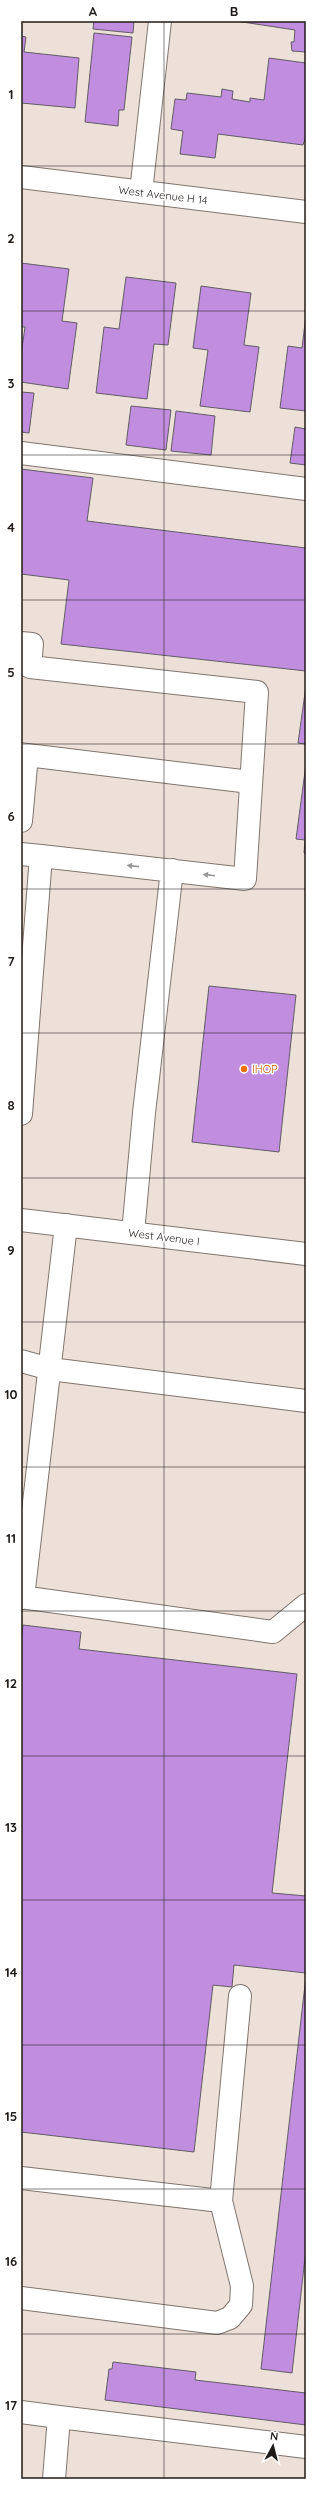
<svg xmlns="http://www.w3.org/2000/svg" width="327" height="2500" font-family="Quicksand,sans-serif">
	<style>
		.building { fill: #c18ddf; stroke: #625c66 }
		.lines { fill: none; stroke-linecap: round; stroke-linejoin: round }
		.minor-casing { stroke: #80756f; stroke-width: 24 }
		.major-casing { stroke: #80756f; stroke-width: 24 }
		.minor { stroke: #fff; stroke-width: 22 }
		.major { stroke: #fff; stroke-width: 22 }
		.oneway { fill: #9a9898 }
		.grid { fill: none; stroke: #1f1b19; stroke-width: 1; stroke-opacity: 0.55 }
		.food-dot { fill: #e8710a; stroke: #fff; stroke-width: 1.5 }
		.labels { text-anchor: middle; stroke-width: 3; stroke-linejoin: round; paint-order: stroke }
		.street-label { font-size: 11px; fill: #1f1b19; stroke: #fff }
		.food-label { font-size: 11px; fill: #c56008; stroke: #fff; text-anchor: start }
		.neatline { fill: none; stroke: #1f1b19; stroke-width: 1.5 }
		.grid-label { font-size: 13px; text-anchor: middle; font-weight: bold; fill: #1f1b19 }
	</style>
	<rect width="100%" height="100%" fill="#ede0d9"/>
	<path class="building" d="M94,21H134L133,33L93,29Z
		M236,21H306V52L292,51L291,42H294L295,30Z
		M94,33L132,37L124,110H119L118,126L85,122Z
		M21,36L26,37L24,52L79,58L75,108L21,103Z
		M269,58L306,63V136L303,145L218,134L215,158L180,154L183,131L171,129L175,99L186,100L187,93L221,97L222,89L233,91L232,99L250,102V98L264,100Z
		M21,263L69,269L62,321L77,323L68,389L21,382V355L25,327H21Z
		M126,277L176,283L168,345L154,344L147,399L96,393L104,327L119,329Z
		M201,286L251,293L244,345L259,347L250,412L200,406L208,350L193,348Z
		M306,315V411L280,408L288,346L302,348Z
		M21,392L34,393L29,433L21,432Z
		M131,406L171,410L166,450L126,445Z
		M176,411L215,416L211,455L171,451Z
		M295,427L306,429V465L290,463Z
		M21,469L93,478L87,521L306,548V671L61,644L69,580L21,574Z
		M306,686V744L298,743Z
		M306,764V854L304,853L305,840L296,839Z
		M209,986L296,995L279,1152L192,1142Z
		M23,1625L81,1632L79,1649L297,1674L272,1893L306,1896V1973L234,1965L232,1987L213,1985L194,2152L21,2132V1644Z
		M306,1976V2249L292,2373L261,2369Z
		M113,2362L196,2372L195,2380L306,2393V2425L105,2400L109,2369H112Z"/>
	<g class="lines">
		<defs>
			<path id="minor" d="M21,177L306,212
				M141,192L160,21
				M21,453L306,489
				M21,643L32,644L30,667L257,692L245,879L41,856
				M21,754L27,755L21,821
				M27,755L250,782
				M21,854L41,856L21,1114
				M133,1233L144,1113L172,870
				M21,1361L50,1369L306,1401
				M21,1597L273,1632L306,1605
				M23,1598L66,1225
				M21,2178L221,2201
				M21,2298L217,2323L230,2318L241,2305L242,2286L221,2201L240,1996
				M21,2412L59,2417L54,2479
				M59,2417L306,2447"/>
			<path id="major" d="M21,1220L306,1254"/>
		</defs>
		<use href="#minor" class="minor-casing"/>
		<use href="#major" class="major-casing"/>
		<use href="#minor" class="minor"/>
		<use href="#major" class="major"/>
	</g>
	<defs><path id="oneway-solid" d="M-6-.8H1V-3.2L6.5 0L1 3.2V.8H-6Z"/></defs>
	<g class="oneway">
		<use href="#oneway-solid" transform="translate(133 866) rotate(-174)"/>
		<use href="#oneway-solid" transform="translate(209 875) rotate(-173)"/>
	</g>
	<path class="grid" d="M164,21V2479M21,166H306M21,311H306M21,455H306M21,600H306M21,744H306M21,889H306M21,1033H306M21,1178H306M21,1322H306M21,1467H306M21,1611H306M21,1756H306M21,1900H306M21,2045H306M21,2189H306M21,2334H306"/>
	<circle class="food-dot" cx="244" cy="1069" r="4"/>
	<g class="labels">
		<g class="street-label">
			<text transform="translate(163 195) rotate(7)" y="4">West Avenue H 14</text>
			<text transform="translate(164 1237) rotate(7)" y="4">West Avenue I</text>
		</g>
		<g class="food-label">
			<text x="252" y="1073">IHOP</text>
		</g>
	</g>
	<rect width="327" height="2500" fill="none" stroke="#ffffff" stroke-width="44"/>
	<g transform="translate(273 2446) rotate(7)" stroke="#ffffff" stroke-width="3" paint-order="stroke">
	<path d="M0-3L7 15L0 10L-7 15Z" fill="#1f1b19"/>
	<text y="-6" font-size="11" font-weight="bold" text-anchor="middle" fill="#1f1b19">N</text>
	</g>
	<rect x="22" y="22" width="283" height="2456" class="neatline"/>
	<g class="grid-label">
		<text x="93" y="16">A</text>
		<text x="234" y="16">B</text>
		<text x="11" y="99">1</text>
		<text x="11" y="243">2</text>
		<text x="11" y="388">3</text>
		<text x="11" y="532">4</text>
		<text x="11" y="677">5</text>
		<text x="11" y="821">6</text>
		<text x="11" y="966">7</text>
		<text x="11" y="1110">8</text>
		<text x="11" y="1255">9</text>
		<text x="11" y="1399">10</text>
		<text x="11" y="1543">11</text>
		<text x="11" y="1688">12</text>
		<text x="11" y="1832">13</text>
		<text x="11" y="1977">14</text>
		<text x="11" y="2121">15</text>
		<text x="11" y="2266">16</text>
		<text x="11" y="2410">17</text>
	</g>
</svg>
